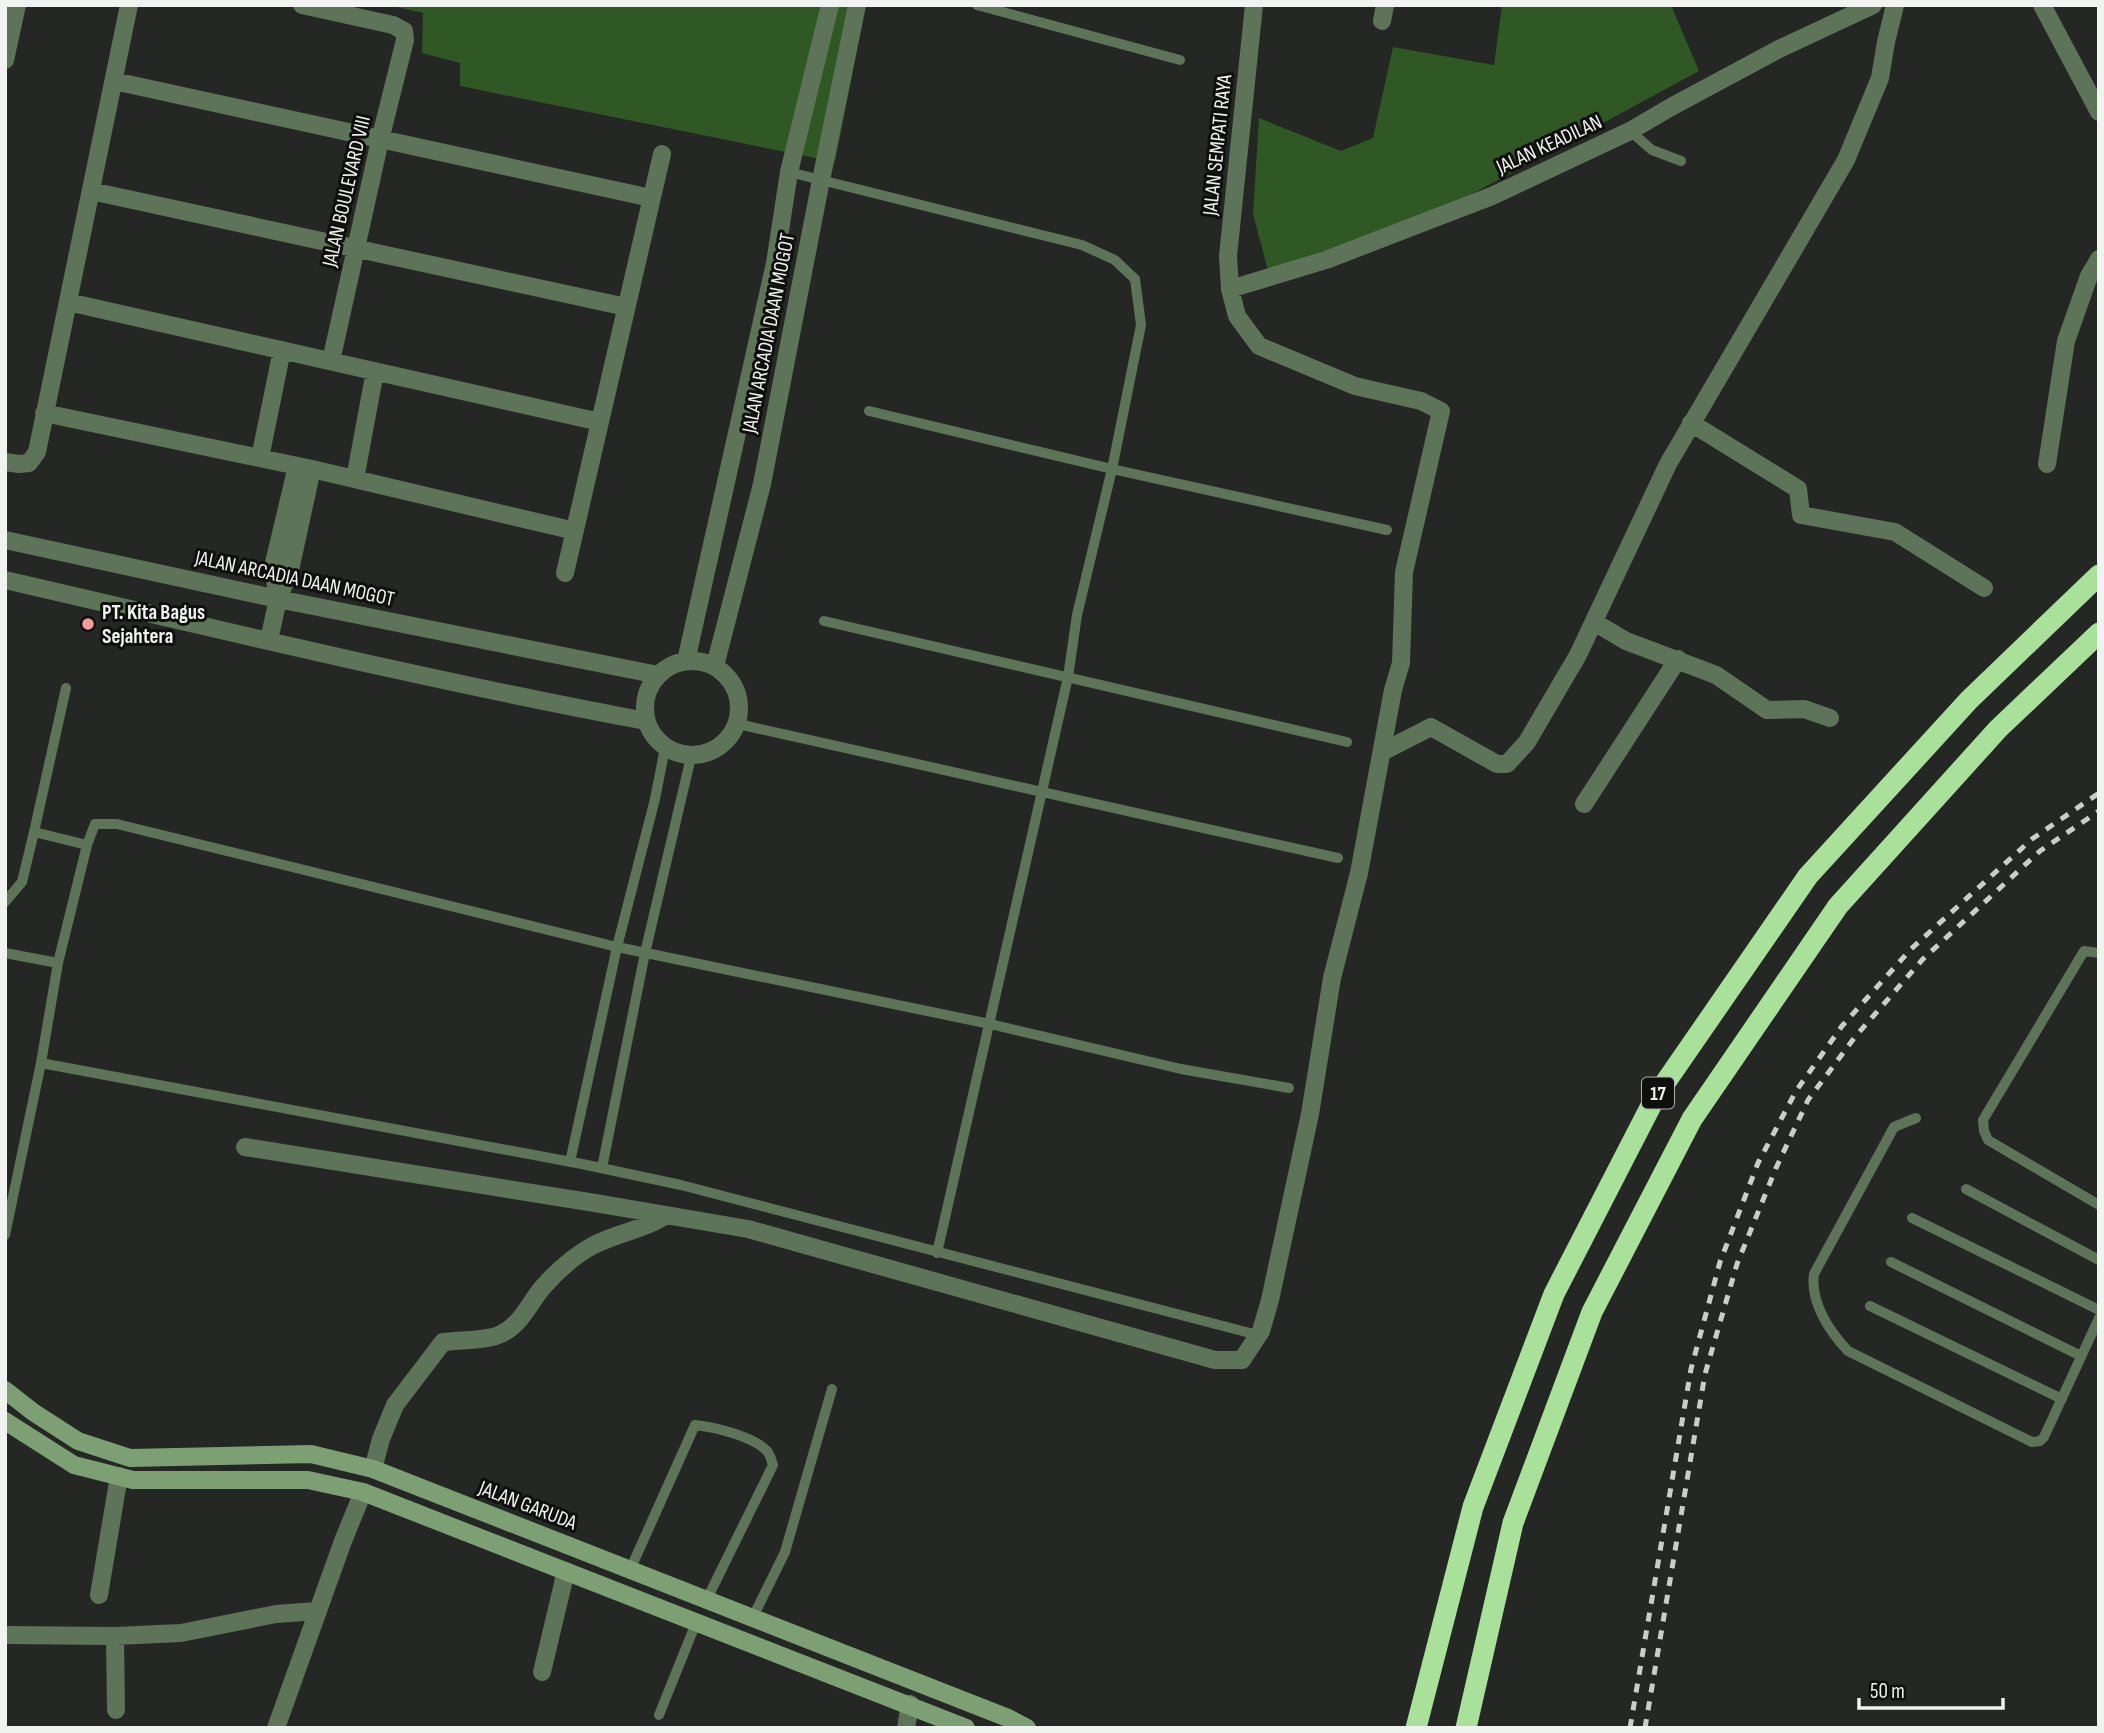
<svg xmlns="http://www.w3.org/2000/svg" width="2104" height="1733" font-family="'Sofia Sans Condensed',sans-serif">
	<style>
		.green { fill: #2f5824 }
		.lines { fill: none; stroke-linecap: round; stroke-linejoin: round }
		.lane { stroke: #5e7458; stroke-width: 10 }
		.street { stroke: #5e7458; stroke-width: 18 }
		.secondary { stroke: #7ca073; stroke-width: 18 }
		.highway { stroke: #a9e19b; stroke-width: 21 }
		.rail { stroke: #cbcdca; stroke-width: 5; stroke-dasharray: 9 9; stroke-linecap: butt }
		.poi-dot { fill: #f59b9c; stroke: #0f100e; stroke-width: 2.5 }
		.labels { text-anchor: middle; stroke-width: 6; stroke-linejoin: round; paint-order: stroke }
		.shield { fill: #0f100e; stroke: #adafac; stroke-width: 2 }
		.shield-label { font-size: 19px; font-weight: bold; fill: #f1f3f0 }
		.street-label { font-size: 21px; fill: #f1f3f0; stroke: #0f100e }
		.poi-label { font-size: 21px; font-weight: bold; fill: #f1f3f0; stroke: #0f100e; text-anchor: start }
	</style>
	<rect width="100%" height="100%" fill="#242724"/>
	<path class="green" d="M388,5H866L835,162L460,86V63L422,53L423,13Z
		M1502,5H1671L1699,71L1367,251L1270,278L1253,214L1259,118L1341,151L1373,138L1393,47L1494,65Z"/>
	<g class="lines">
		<path class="lane" d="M977,5L1180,60
			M1630,131L1652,150L1681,161
			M789,172L1082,245L1115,260L1135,279L1141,325L1112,469L1077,615L1068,677L937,1253
			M869,411L1112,469L1387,530
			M824,621L1347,742
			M738,724L1338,858
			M34,832L66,688
			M5,902L22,882L34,832L87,845
			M5,953L58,963
			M2099,953L2084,951L1983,1120L1984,1131L1988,1140L2099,1205
			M41,1063L58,963L87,845L95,824H117L617,947L990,1024L1181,1069L1289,1088
			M1916,1118L1894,1127L1814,1274C1810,1302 1829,1331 1848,1351L2032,1442L2040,1441L2044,1437L2099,1318
			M570,1162L617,947L655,799L665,748
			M602,1168L645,953L691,757
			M1966,1189L2099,1260
			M1912,1218L2099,1310
			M5,1235L41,1063L582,1164L681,1185L1250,1333
			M1891,1262L2081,1356
			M1870,1306L2062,1399
			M630,1570L695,1425C714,1427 752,1436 766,1450C770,1453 771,1460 773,1465L706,1601
			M752,1619L785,1552L832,1389
			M659,1715L696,1623"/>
		<path class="street" d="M302,5L393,25L404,31L405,40L380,140L331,361
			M2042,5L2099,112
			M1382,21L1385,5
			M5,60L17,5
			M114,81L651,198
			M91,191L626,307
			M1230,289L1326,260L1492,196L1630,131L1671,107L1779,49L1873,5
			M68,302L600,422
			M44,413L312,469L575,531
			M1691,423L1798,489L1801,515L1895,532L1984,588
			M260,458L282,350
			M5,462L19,464L29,463L37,452L129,5
			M2047,464L2066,341L2089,276L2099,259
			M355,479L375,371
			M5,540L278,599L658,675
			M565,573L662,154
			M5,580C218,629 431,681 646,721
			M278,599L273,567L297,466
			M1594,622L1626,641L1716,675L1767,710L1804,709L1830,718
			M269,640L278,599L290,570L312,469
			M645 708a47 47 0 1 1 94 0a47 47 0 1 1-94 0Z
			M686,661L775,263L789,172L830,5
			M715,666L762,484L821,180L857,5
			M1382,752L1431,727L1497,764H1507L1527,742L1578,655L1668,464L1846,160L1880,78L1886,42L1895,5
			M1584,804L1678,659
			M245,1147L595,1203L748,1229L1215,1360H1242L1261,1331L1270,1300L1310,1114L1332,978L1359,873L1393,690L1401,663L1404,572L1441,411L1421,401L1355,386L1259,346L1237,316L1230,289L1228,256L1254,5
			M373,1469L381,1439L395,1405L443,1342C459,1340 487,1341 501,1334C522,1324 529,1303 543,1287C557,1271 574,1256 592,1246C616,1233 644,1230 666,1215
			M99,1595L119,1476
			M5,1635L115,1636L181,1633L276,1614L317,1611
			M115,1636L116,1710
			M542,1672L566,1571
			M276,1728L343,1541L363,1492
			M906,1728L910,1704"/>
		<path class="secondary" d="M5,1390L33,1412L78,1441L130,1458L311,1454L373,1469L1008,1718L1027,1728
			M5,1421L74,1465L133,1480H308L363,1492L966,1728"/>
		<path class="highway" d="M1416,1728L1473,1507L1554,1294L1656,1096L1808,876L1969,700L2099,575
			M1466,1728L1513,1523L1592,1312L1692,1119L1838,906L1998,729L2099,633"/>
		<path class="rail" d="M1630,1728L1691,1369L1720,1262L1758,1163L1796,1091L1842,1026L1911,949L2032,839L2099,793
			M1645,1728L1705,1374L1737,1264L1776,1168L1808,1100L1855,1037L1923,959L2040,851L2099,811"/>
	</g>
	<circle class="poi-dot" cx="88" cy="624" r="7"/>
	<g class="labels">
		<rect class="shield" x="1642" y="1077.5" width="32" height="31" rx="5"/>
		<g class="shield-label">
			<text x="1658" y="1100">17</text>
		</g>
		<g class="street-label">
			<text transform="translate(1549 144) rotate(-25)" y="7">JALAN KEADILAN</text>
			<text transform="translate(1217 145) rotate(-84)" y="7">JALAN SEMPATI RAYA</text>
			<text transform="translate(346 191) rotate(-77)" y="7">JALAN BOULEVARD VIII</text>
			<text transform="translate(768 333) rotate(-79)" y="7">JALAN ARCADIA DAAN MOGOT</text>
			<text transform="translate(295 578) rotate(12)" y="7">JALAN ARCADIA DAAN MOGOT</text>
			<text transform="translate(528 1505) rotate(21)" y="7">JALAN GARUDA</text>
		</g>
		<g class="poi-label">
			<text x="102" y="619">PT. Kita Bagus<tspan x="102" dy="24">Sejahtera</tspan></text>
		</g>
	</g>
	<rect width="2104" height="1733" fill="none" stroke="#f1f3f0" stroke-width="14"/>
	<path d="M1859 1698v10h144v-10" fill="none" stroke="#f1f3f0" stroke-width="3.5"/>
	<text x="1870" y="1698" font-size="21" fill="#f1f3f0" stroke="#0f100e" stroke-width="5" paint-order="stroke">50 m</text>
</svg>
